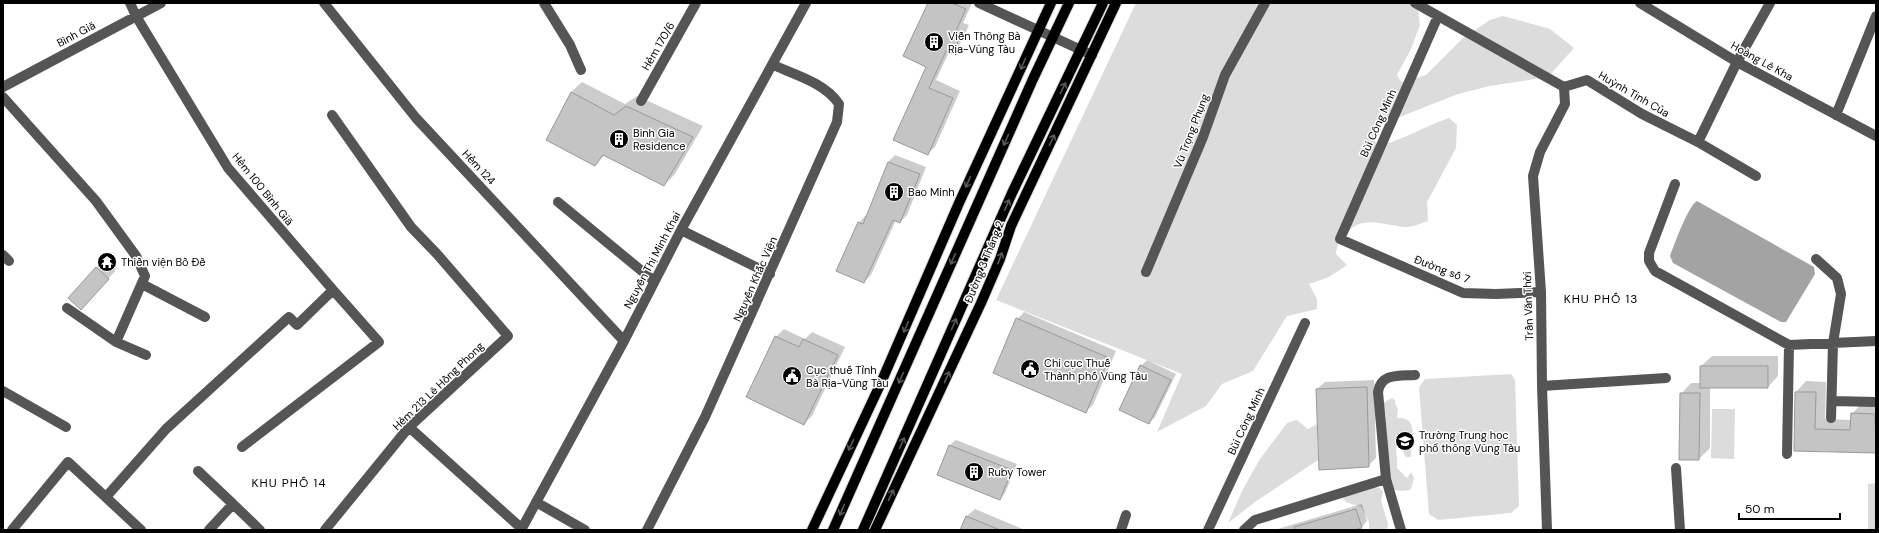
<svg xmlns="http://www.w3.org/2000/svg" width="1879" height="533" font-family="'DM Sans',sans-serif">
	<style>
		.green { fill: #dcdcdc }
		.water { fill: #a3a3a3 }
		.shadow { fill: #0003 }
		.building { fill: #c4c4c4; stroke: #999 }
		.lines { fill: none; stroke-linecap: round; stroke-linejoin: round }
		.major-casing { stroke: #dbdbdb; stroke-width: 12 }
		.minor { stroke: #555; stroke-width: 10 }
		.major { stroke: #000; stroke-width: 10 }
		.oneway { stroke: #595959 }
		.labels { text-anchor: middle; stroke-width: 3; stroke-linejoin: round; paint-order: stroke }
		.street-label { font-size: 11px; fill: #000; stroke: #fff }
		.poi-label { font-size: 11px; fill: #000; stroke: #fff; text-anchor: start }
		.neighbourhood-label { font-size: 12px; letter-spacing: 1px; fill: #000; stroke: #fff }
	</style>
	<rect width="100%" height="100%" fill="#fff"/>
	<path class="green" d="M1136,3H1417L1420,25L1411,49L1397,75L1401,82L1426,75L1463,38L1490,20L1503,16L1550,29L1574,48L1548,77L1490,86L1458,94L1387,122L1372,131L1377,147C1402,140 1424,127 1449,118L1457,125L1456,148L1427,202L1428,221C1422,223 1413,227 1407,227C1385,226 1365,214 1347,232C1340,240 1337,243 1336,254L1347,265L1329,277L1309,284L1317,299V309L1287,316L1253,371L1222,384L1206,406L1157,432L1182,374L996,300Z
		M1511,374L1515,380L1519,506L1511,513L1438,520L1429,514L1419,387L1425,379Z
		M1392,398L1395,400V403L1398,409L1397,418C1421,416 1410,443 1411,457H1406C1402,451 1402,446 1405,440L1397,435C1394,446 1398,457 1397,468L1407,478L1411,472L1414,478L1411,489C1404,493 1393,490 1386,487L1384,421L1386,416L1381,404Z
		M1712,409H1735L1734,459L1711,458Z
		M1297,420L1308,429L1317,424L1318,460L1255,502L1228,523L1242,491L1260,459L1287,423Z
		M1876,483V530H1868V484Z
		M1358,484L1380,488L1383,492L1381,501L1388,524L1387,530H1369V522L1361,507L1346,502L1343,498L1348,486Z"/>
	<path class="water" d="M1697,201L1814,267L1815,274L1786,322H1781L1673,263L1670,256C1674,245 1688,206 1697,201Z"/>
	<path class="shadow" d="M929,3H972L963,23L969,25L959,46L952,53L949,52L936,80L960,91L935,147L927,154Z
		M582,82L625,104L637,96L703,126L675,174L664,185L605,155L594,165L547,140L571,92Z
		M895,155L926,167L907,215L900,222L896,220L871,275L864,282L859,223L865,216L867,217L888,162Z
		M104,260L116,270L89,301L96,268Z
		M1024,312L1116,351L1093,405L1086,411L1017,319Z
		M784,329L805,339L812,332L845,347L812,416L804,424L776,337Z
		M1712,356H1778V376L1768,387H1710V448L1699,459L1681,394L1691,383H1701V366Z
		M1147,360L1176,374L1155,417L1149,423L1141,366Z
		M1374,380L1376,458L1368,466L1317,389L1325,382Z
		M1806,381L1826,382L1825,419L1851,420L1852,414L1862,403H1876V452L1795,450L1796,392Z
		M956,440L1017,464L1005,493L1000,499L938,475L950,445Z
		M1362,504L1367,521L1362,527L1351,530H1274Z
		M975,509L1025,530H961L967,516Z"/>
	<path class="building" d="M928,3H952L966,9L956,31L962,33L952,54L946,51L929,88L953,98L928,155L893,140L926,67L903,56Z
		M571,92L614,115L626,106L693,137L664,186L603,155L595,166L546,140Z
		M888,162L920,174L900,223L893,220L864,283L836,271L858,222L863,224Z
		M96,267L109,279L81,310L68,298Z
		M1016,318L1109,358L1086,413L993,373Z
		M775,336L799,347L803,339L838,355L804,425L746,397Z
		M1140,365L1171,380L1149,424L1119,410Z
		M1700,366H1768V388H1700Z
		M1367,387L1369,467L1319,470L1316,389Z
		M1795,392H1816L1815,429L1850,430L1851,413L1875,414L1876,453L1794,451Z
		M1680,393H1700L1699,460H1679Z
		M949,445L1012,470L1000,500L937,475Z
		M1356,509L1362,528L1354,530H1295L1294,527Z
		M966,516L1000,530H960Z"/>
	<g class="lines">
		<defs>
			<path id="major" d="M812,530L880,385L959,203L1051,3
				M833,530L1033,79L1069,3
				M863,530L1012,193L1103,3
				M875,530L981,303L1000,259L1011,226L1116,3"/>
		</defs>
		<use href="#major" class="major-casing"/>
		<path class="minor" d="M130,3L136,16L228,168L333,290L379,342L242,447
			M324,3L416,118L624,341
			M544,3L570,45L581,70
			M979,3L1092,55
			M1415,3L1564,87L1587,80L1642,114L1698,142L1756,176
			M1640,3L1737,62L1876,136
			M1438,16L1340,239L1463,293L1496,294L1541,292
			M3,87L161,3
			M3,97L96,201L136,256L145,276L116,342
			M641,101L696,3
			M1836,115L1876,16
			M1698,142L1737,62L1770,3
			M1675,184L1649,253V261L1655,271L1789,345L1876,341
			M558,202L654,281
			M681,230L770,274
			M3,255L9,261
			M1816,259L1837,278L1841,294L1833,343L1831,418
			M1146,272L1203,137L1225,75L1265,3
			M142,284L205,317
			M67,308L116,342L146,355
			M1542,386L1666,378
			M3,391L66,427
			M1832,401L1876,402
			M409,427L521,528
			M1787,454L1789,345
			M1676,468L1680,530
			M198,471L233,504
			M106,497L166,429L289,317L297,325L333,290
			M536,502L585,530
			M12,530L68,462L141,530
			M209,530L233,504L260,530
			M325,530L409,427L508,336L437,254L411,227L332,115
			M521,530L624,341L681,230L806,3
			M647,530L705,417L837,122L839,104C825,83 796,75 773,65
			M1121,530L1126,515
			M1208,530L1305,323
			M1244,530L1255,520L1386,479
			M1401,530L1386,479L1378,392C1381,373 1399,376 1415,375
			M1547,530L1542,386L1541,292L1533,176L1540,152L1565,104L1564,87"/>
		<use href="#major" class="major"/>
	</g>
	<defs><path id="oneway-shaft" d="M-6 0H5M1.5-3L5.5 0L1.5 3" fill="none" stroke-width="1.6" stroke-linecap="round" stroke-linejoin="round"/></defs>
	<g class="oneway">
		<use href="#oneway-shaft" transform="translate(1023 64) rotate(114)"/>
		<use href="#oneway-shaft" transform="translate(1063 88) rotate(-64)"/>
		<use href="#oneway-shaft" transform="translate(1006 140) rotate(114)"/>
		<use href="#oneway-shaft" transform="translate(1052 140) rotate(-64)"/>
		<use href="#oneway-shaft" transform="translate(968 182) rotate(114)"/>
		<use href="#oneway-shaft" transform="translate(1007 205) rotate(-66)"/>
		<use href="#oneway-shaft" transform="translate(1000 258) rotate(-69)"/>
		<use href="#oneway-shaft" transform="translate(953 259) rotate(114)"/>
		<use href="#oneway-shaft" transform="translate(954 324) rotate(-66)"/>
		<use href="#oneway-shaft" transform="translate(906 327) rotate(114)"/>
		<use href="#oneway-shaft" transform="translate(947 377) rotate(-65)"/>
		<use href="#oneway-shaft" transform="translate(901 378) rotate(114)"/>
		<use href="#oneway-shaft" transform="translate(902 443) rotate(-66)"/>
		<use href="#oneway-shaft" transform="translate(851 445) rotate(115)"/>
		<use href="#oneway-shaft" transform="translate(891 495) rotate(-65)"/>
		<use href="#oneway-shaft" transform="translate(842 510) rotate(114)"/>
	</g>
	<defs>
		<symbol id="building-disc" viewBox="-11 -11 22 22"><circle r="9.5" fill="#000" stroke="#fff"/><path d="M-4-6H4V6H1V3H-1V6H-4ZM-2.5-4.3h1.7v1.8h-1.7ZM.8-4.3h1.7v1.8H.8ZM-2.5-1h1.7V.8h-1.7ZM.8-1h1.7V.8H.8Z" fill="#fff"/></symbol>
		<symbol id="temple-disc" viewBox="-11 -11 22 22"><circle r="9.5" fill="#000" stroke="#fff"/><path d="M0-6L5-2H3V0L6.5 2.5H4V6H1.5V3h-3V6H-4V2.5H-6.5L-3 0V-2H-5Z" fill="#fff"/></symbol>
		<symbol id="civic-disc" viewBox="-11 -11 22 22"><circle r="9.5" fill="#000" stroke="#fff"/><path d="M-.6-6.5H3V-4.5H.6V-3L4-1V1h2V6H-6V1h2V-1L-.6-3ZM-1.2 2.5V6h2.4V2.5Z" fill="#fff"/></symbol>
		<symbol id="school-disc" viewBox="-11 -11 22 22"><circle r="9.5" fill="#000" stroke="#fff"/><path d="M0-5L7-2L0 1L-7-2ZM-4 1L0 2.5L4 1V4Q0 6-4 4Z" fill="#fff"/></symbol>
	</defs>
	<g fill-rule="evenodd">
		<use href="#building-disc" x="923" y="31" width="22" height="22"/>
		<use href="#building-disc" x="608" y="128" width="22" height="22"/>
		<use href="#building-disc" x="883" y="181" width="22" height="22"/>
		<use href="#temple-disc" x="96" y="251" width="22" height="22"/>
		<use href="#civic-disc" x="1019" y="358" width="22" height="22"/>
		<use href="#civic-disc" x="781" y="365" width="22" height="22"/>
		<use href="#school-disc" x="1394" y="430" width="22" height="22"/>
		<use href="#building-disc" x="963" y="461" width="22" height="22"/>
	</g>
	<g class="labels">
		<g class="street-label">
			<text transform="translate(76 34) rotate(-28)" y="4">Bình Giã</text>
			<text transform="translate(658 46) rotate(-60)" y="4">Hẻm 170/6</text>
			<text transform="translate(1762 61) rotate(29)" y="4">Hoàng Lê Kha</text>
			<text transform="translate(1634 94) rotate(30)" y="4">Huỳnh Tịnh Của</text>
			<text transform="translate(1378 123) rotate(-66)" y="4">Bùi Công Minh</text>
			<text transform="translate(1191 131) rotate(-69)" y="4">Vũ Trọng Phụng</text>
			<text transform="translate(479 167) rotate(47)" y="4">Hẻm 124</text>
			<text transform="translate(263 189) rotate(51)" y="4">Hẻm 100 Bình Giã</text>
			<text transform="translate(652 260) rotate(-62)" y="4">Nguyễn Thị Minh Khai</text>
			<text transform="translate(984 262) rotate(-68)" y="4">Đường 3 Tháng 2</text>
			<text transform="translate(1442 269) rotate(21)" y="4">Đường số 7</text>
			<text transform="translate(755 279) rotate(-66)" y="4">Nguyễn Khắc Viện</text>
			<text transform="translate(1528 306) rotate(-92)" y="4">Trần Văn Thời</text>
			<text transform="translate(438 386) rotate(-44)" y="4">Hẻm 213 Lê Hồng Phong</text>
			<text transform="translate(1246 421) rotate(-65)" y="4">Bùi Công Minh</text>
		</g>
		<g class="poi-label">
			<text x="948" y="40">Viễn Thông Bà<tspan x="948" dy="13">Rịa-Vũng Tàu</tspan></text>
			<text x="633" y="137">Binh Gia<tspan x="633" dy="13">Residence</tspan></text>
			<text x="908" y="196">Bao Minh</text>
			<text x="121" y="266">Thiền viện Bồ Đề</text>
			<text x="1044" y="367">Chi cục Thuế<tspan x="1044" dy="13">Thành phố Vũng Tàu</tspan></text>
			<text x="806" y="374">Cục thuế Tỉnh<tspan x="806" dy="13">Bà Rịa-Vũng Tàu</tspan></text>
			<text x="1419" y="439">Trường Trung học<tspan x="1419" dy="13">phổ thông Vũng Tàu</tspan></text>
			<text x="988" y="476">Ruby Tower</text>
		</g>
		<g class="neighbourhood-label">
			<text x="1601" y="303">KHU PHỐ 13</text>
			<text x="289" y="487">KHU PHỐ 14</text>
		</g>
	</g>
	<rect width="1879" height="533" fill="none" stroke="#000000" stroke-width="8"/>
	<path d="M1739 513v6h101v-6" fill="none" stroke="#000000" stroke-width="2"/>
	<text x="1745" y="513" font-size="12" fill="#000000" stroke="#ffffff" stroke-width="3" paint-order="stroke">50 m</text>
</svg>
